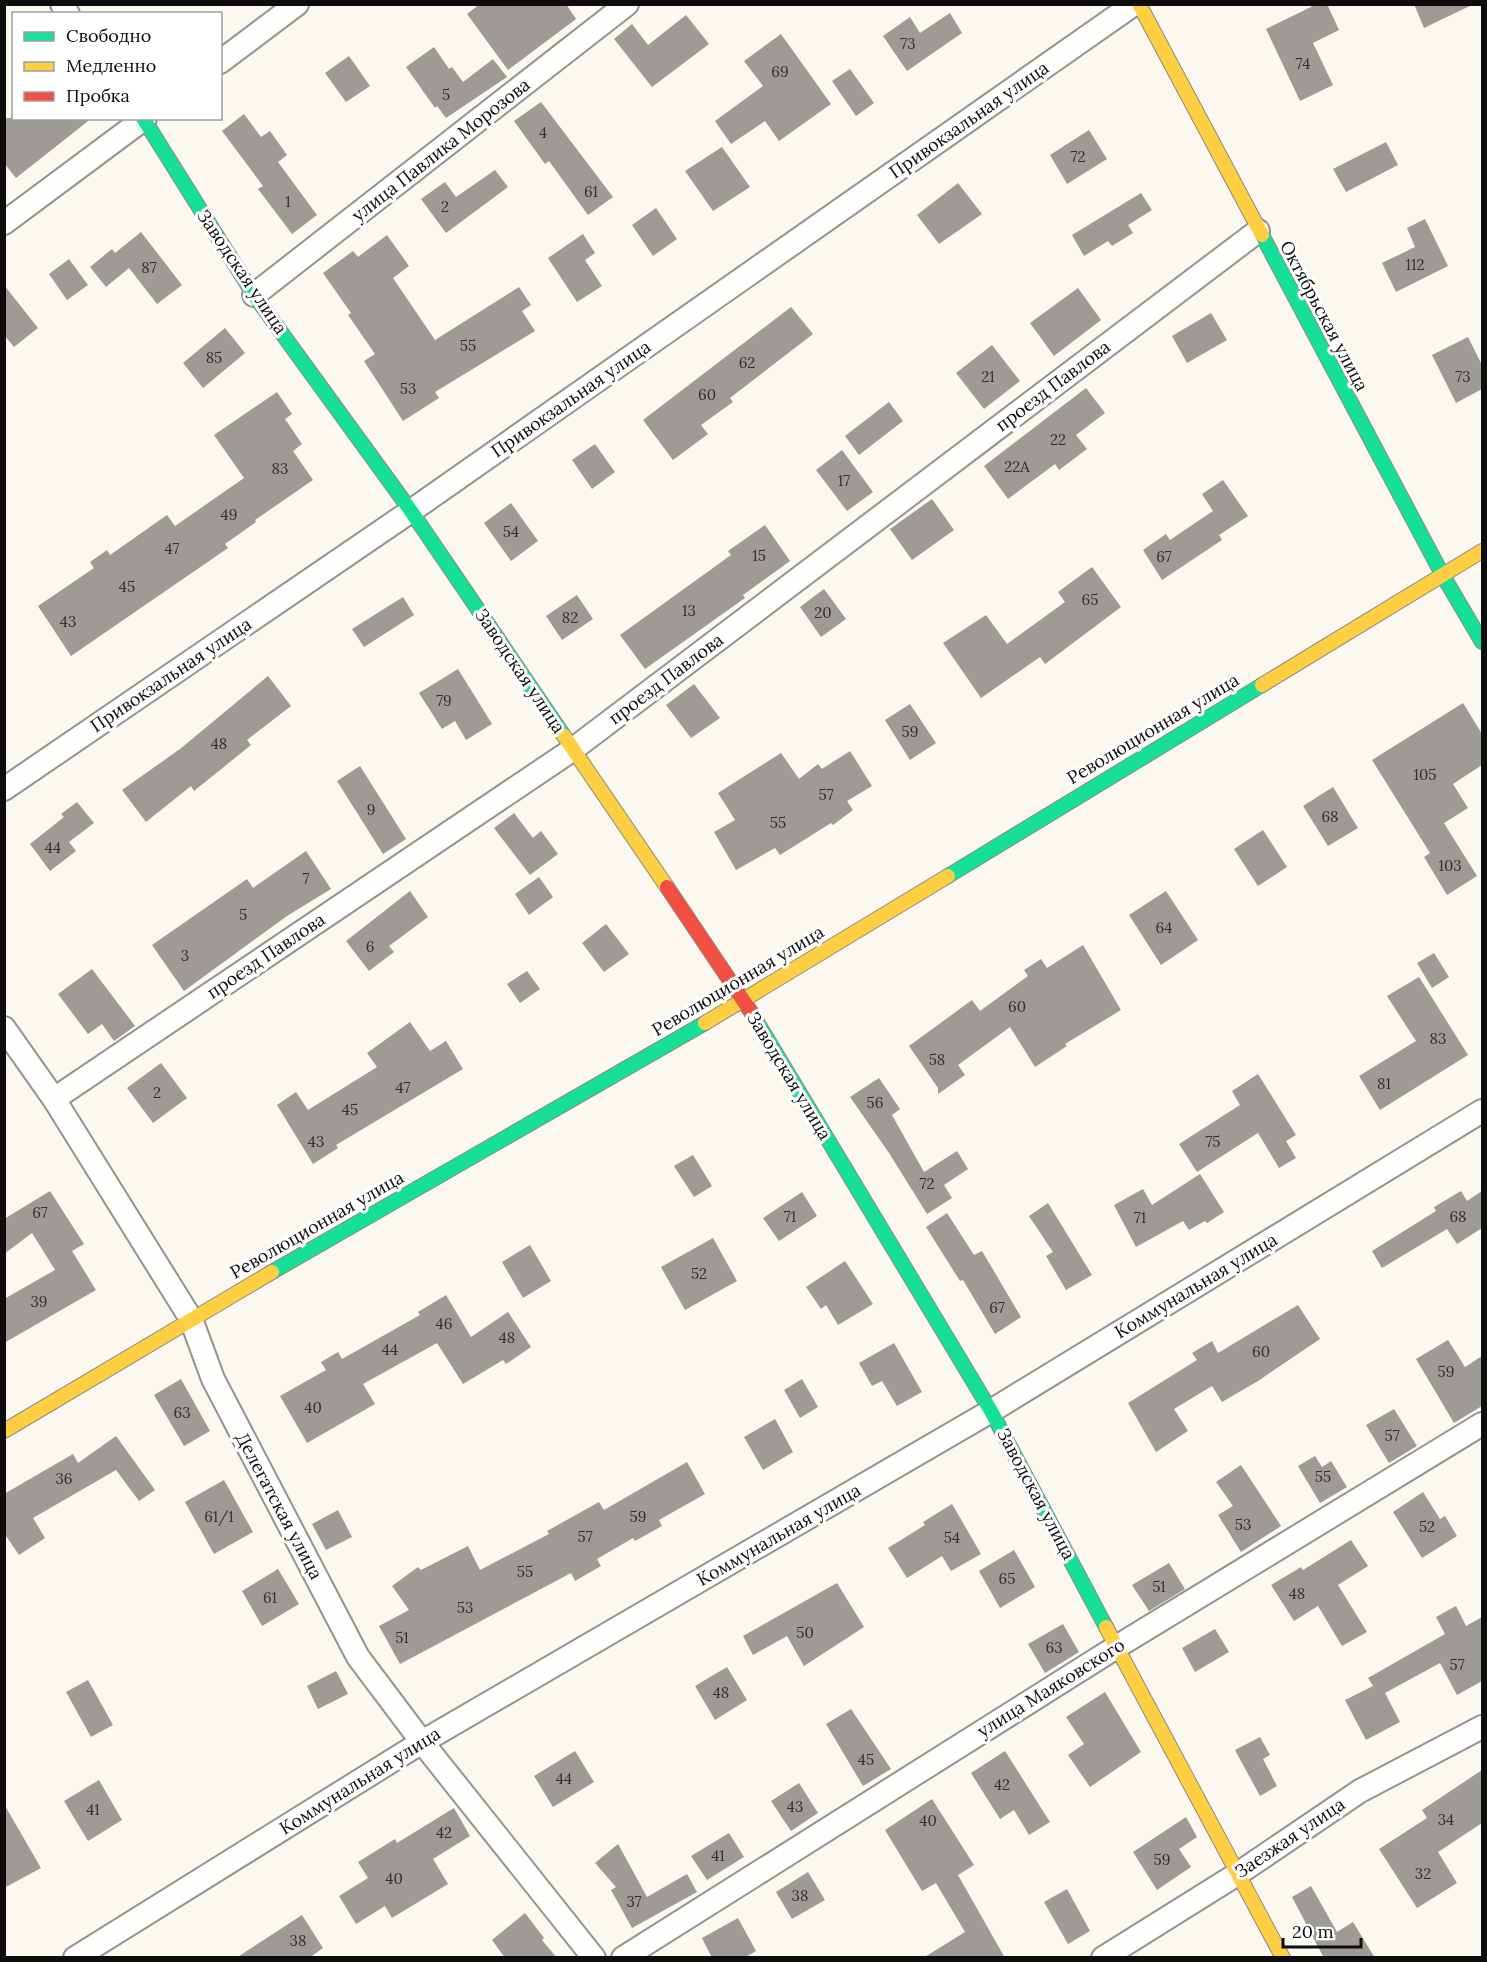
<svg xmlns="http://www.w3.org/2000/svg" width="1487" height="1962" font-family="Lora,serif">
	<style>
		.building { fill: #9e9a96 }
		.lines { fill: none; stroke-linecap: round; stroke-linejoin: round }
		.street-casing { stroke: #94938f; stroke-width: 26 }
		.fast-casing { stroke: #8b8986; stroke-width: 16 }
		.slow-casing { stroke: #8b8986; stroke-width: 16 }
		.jam-casing { stroke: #8b8986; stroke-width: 16 }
		.street { stroke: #fefefd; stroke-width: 22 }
		.fast { stroke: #16e098; stroke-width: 14 }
		.slow { stroke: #ffcf43; stroke-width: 14 }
		.jam { stroke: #f24e42; stroke-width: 14 }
		.labels { text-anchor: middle; stroke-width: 6; stroke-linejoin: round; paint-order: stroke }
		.number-label { font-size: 15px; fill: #31302f }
		.street-label { font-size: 18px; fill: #0d0d0d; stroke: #fff }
	</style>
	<rect width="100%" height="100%" fill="#fbf8f0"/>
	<path class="building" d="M480,4H566L576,19L508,70L467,14Z
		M1317,4H1327L1339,30L1313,43L1333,85L1300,101L1266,29Z
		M1414,4H1474L1424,28Z
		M950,13L962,33L907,71L883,36L910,17L920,33Z
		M686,15L709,44L652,87L614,39L632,24L648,45Z
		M781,34L831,104L779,141L765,121L731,144L715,121L763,86L744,61Z
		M434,47L449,69L452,67L463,82L493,59L507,77L446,118L437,106L435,108L406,67Z
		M349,56L370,86L346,102L325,73Z
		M850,69L874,103L856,116L832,81Z
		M541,102L613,197L588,215L549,161L545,164L514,121Z
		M244,114L261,137L270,131L287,155L278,162L317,215L292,234L258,189L263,186L222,131Z
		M4,118H92L16,178L4,163Z
		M1089,130L1107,159L1067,184L1050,155Z
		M1386,142L1398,165L1346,192L1333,169Z
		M722,147L750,187L713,211L685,171Z
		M495,170L508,187L446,233L421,199L445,182L456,197Z
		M958,183L982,214L939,244L917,215Z
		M1141,193L1152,210L1128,225L1133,233L1112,246L1108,241L1084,256L1072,235Z
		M656,208L677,239L653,256L632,225Z
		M1425,219L1448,266L1396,292L1382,263L1415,247L1407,228Z
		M141,232L182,285L157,304L129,268L106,287L90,267L112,249L115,253Z
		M583,234L595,253L585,260L602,286L577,302L548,258Z
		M387,235L409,266L393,278L435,340L519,287L531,305L522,311L535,331L435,392L439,398L403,421L364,361L375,354L348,315L351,313L323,273L353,251L358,257Z
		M69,259L88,285L67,300L49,274Z
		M4,285L38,328L14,347L4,335Z
		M1078,288L1101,320L1054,356L1030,323Z
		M791,307L813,334L730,398L733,402L701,425L708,434L673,460L643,420Z
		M1211,313L1227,340L1187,363L1172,336Z
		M225,328L245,353L203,388L183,363Z
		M1468,337L1482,365V389L1456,403L1432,355Z
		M992,345L1020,381L984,409L956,373Z
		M1086,388L1105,413L1076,435L1087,449L1059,470L1055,464L1008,499L984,466Z
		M277,392L292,414L285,419L302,444L293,451L313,480L255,520L256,522L225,544L228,548L71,656L38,606L94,568L90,562L107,550L110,555L167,515L175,526L244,478L214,435Z
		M889,402L903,421L859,455L845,436Z
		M595,444L615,472L592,489L572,460Z
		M842,450L873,492L847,511L816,470Z
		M1223,480L1248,516L1219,535L1222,540L1162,580L1143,550L1166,534L1170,540L1213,511L1202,494Z
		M932,499L954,530L912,560L890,529Z
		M511,503L538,541L511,561L484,523Z
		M765,525L790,561L743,595L745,598L645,669L620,635L731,555L728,551Z
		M1092,567L1121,607L1045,664L1040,657L981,698L943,643L986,615L1007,644L1065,602L1058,592Z
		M824,589L846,619L821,637L800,607Z
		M577,595L593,619L562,640L546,616Z
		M403,597L414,615L364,647L352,629Z
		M458,669L492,724L466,740L455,721L442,729L419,693Z
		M268,676L291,706L247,740L251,745L194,791L191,786L146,822L122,790L180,749Z
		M694,684L720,718L691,738L666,705Z
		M1463,703L1482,734V765L1453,784L1468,808L1444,823L1477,876L1447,895L1424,857L1430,853L1372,760Z
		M910,704L936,743L910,760L885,720Z
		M850,751L872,786L847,801L853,810L833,825L831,823L780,855L775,848L736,870L714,832L735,820L718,793L781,753L799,779L818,764L822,769Z
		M360,766L406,839L383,854L337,781Z
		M1333,787L1358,828L1328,846L1303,806Z
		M77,802L94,823L69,842L76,851L50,871L30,844L64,817L61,814Z
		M514,813L533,838L541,831L558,854L530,875L494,828Z
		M1263,830L1287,867L1258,886L1234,849Z
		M306,851L331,889L287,916L184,991L152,945L247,879L253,888Z
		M539,877L553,897L529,915L515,894Z
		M410,891L428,917L389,946L394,952L369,971L346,941Z
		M1166,891L1198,940L1161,965L1129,915Z
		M606,924L629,954L604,972L582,943Z
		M1083,945L1121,1010L1065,1044L1067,1046L1035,1067L1010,1027L958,1065L965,1075L938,1094V1088L909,1046L972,1000L980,1011L1028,976L1024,970L1041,959L1047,968Z
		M1434,953L1449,977L1432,988L1417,963Z
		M92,969L135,1026L114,1041L102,1024L88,1034L58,994Z
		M527,971L540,989L520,1003L507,984Z
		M1419,977L1468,1055L1380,1110L1359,1076L1416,1041L1387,996Z
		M410,1022L430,1051L446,1041L463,1069L336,1145L338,1148L313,1164L277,1105L296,1092L308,1110L377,1067L367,1053Z
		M161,1063L187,1098L153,1123L127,1088Z
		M1258,1074L1296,1135L1286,1141L1296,1158L1279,1168L1258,1133L1197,1172L1179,1144L1240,1105L1232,1091Z
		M879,1078L900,1109L892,1115L924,1172L957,1151L968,1169L944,1185L952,1198L927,1214L889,1153L850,1097Z
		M693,1155L712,1186L694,1197L674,1166Z
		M1200,1174L1224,1212L1207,1223L1205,1221L1189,1230L1183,1221L1136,1247L1114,1205L1143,1189L1152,1205Z
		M50,1191L84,1244L72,1251L96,1290L4,1343V1299L55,1270L32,1233L4,1254V1219Z
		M1461,1191L1467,1201L1482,1191V1228L1457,1244L1447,1229L1382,1268L1372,1251L1436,1211L1434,1207Z
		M802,1192L817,1216L779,1241L763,1218Z
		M1048,1203L1092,1275L1066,1290L1046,1256L1053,1252L1029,1216Z
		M947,1213L974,1255L982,1251L1021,1317L995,1334L963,1280L960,1281L926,1227Z
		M713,1238L737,1281L685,1310L661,1267Z
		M530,1245L551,1281L523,1298L502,1262Z
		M845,1261L873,1304L838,1325L826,1305L821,1309L806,1287Z
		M446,1295L471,1337L508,1312L531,1347L506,1364L503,1360L463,1384L437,1343L363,1384L375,1404L307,1443L280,1396L326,1370L321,1362L338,1352L342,1359L420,1315L418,1312Z
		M1298,1305L1320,1339L1258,1381L1222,1402L1212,1386L1174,1409L1188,1431L1156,1452L1128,1403L1197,1360L1192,1353L1212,1341L1218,1353Z
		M1448,1340L1465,1367L1482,1356V1406L1454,1423L1416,1359Z
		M894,1343L922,1392L897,1406L882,1381L872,1386L859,1363Z
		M181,1379L210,1431L184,1446L154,1395Z
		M802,1379L818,1407L800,1418L784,1390Z
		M1394,1409L1417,1446L1389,1463L1366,1425Z
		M775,1419L793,1452L763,1470L744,1437Z
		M116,1436L155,1490L139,1501L116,1470L33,1518L45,1538L19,1555L4,1533V1494L73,1454L78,1463Z
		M1315,1456L1322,1467L1331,1461L1347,1487L1320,1503L1298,1466Z
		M687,1462L705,1494L659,1520L662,1526L635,1541L633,1538L597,1559L601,1566L575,1581L571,1573L400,1664L379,1626L409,1610L392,1586L418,1567L421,1570L468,1546L480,1570L549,1534L547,1531L599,1502L604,1510Z
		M1241,1465L1281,1526L1241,1552L1218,1515L1233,1506L1216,1482Z
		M224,1480L253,1532L214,1554L185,1502Z
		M1423,1492L1440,1519L1445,1516L1457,1536L1422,1558L1393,1512Z
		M952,1504L981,1554L951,1571L942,1556L907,1578L888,1548L925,1525L923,1522Z
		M338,1510L352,1537L326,1550L312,1524Z
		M1351,1540L1368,1566L1338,1585L1367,1632L1342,1646L1318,1606L1294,1621L1271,1585L1301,1567L1303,1570Z
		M1014,1550L1035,1587L1000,1608L979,1571Z
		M1169,1563L1185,1589L1149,1611L1132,1585Z
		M278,1569L299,1604L262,1626L242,1591Z
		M837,1583L864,1627L804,1666L787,1636L753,1655L743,1636Z
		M1456,1606L1466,1626L1482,1617V1681L1457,1695L1440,1663L1385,1693L1400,1722L1366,1740L1345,1700L1373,1686L1368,1678L1445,1634L1436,1617Z
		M1063,1624L1079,1652L1045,1673L1028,1644Z
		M1215,1629L1229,1652L1195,1672L1182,1648Z
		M727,1667L747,1700L715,1720L695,1686Z
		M336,1671L348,1694L318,1709L307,1686Z
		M88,1680L113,1725L91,1737L66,1692Z
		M1105,1692L1141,1752L1090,1787L1068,1755L1084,1744L1066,1717Z
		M851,1709L891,1769L863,1786L826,1724Z
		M1260,1737L1270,1755L1263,1759L1277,1786L1260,1796L1235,1750Z
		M575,1751L594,1782L553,1807L534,1776Z
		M1005,1751L1050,1822L1029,1835L1014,1810L1000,1819L971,1773Z
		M1482,1770V1823L1438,1852L1457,1883L1417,1908L1379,1849L1427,1818L1422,1810Z
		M99,1780L122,1820L88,1841L64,1801Z
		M799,1783L818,1813L791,1831L771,1801Z
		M932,1799L974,1865L958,1875L1005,1958H923L965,1932L936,1883L922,1891L885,1830Z
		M4,1804L41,1868L4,1888Z
		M454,1808L470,1836L433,1859L448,1884L392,1918L385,1906L356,1924L339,1896L368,1878L358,1862L395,1839L397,1843Z
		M1186,1817L1197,1837L1179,1849L1191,1867L1157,1890L1133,1852Z
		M729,1833L744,1857L707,1880L691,1856Z
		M618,1844L647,1897L687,1874L697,1892L632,1928L611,1890L616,1887L595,1863Z
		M808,1872L825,1900L792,1919L776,1892Z
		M1311,1886L1337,1932L1353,1922L1375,1958H1324L1292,1897Z
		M1067,1889L1090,1931L1068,1944L1044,1902Z
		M525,1913L544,1938L542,1940L557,1958H505L492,1940Z
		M302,1915L323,1948L309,1958H236Z
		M738,1918L756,1951L744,1958H712L702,1938Z"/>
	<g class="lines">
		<defs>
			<path id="street" d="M62,4L68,14
				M220,62L297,4
				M4,223L145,118
				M254,295L627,4
				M4,789L411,511L1134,4
				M4,1028L54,1099L191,1319L213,1379L358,1657L422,1742L594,1958
				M54,1099L572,750L1258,231
				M75,1958L422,1742L991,1411L1482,1111
				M623,1958L1118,1646L1482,1424
				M1103,1958L1239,1873L1360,1791L1482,1727"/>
			<path id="fast" d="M143,118L254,295L411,511L564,736
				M1262,235L1442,574L1482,642
				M948,876L1262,685
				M751,1012L991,1411L1106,1627
				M272,1272L705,1023"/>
			<path id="slow" d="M1139,4L1262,235
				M1262,685L1482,551
				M564,736L667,887
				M705,1023L948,876
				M4,1431L272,1272
				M1106,1627L1283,1958"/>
			<path id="jam" d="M667,887L751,1012"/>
		</defs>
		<use href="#street" class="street-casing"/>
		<use href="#fast" class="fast-casing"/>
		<use href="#slow" class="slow-casing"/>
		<use href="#jam" class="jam-casing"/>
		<use href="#street" class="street"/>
		<use href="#fast" class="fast"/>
		<use href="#slow" class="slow"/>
		<use href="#jam" class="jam"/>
	</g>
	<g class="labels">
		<g class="number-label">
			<text x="908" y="49">73</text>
			<text x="1303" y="69">74</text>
			<text x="780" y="77">69</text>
			<text x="446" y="100">5</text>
			<text x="543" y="138">4</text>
			<text x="1078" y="162">72</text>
			<text x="591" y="197">61</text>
			<text x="288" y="207">1</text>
			<text x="445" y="212">2</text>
			<text x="1415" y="270">112</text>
			<text x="149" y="273">87</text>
			<text x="468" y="351">55</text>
			<text x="214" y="363">85</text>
			<text x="747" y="368">62</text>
			<text x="988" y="382">21</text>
			<text x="1463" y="382">73</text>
			<text x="408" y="394">53</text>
			<text x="707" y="400">60</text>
			<text x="1058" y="445">22</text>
			<text x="1017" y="472">22А</text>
			<text x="280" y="474">83</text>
			<text x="844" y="486">17</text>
			<text x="229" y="520">49</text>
			<text x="511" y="537">54</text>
			<text x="172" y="554">47</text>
			<text x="759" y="561">15</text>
			<text x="1164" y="562">67</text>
			<text x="127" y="592">45</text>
			<text x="1090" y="605">65</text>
			<text x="689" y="616">13</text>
			<text x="823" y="618">20</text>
			<text x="570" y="623">82</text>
			<text x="68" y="627">43</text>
			<text x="444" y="706">79</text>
			<text x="910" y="737">59</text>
			<text x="219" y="749">48</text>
			<text x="1425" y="780">105</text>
			<text x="826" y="800">57</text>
			<text x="371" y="815">9</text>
			<text x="1330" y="822">68</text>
			<text x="778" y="828">55</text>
			<text x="53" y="853">44</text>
			<text x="1450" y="871">103</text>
			<text x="306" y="884">7</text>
			<text x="243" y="920">5</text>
			<text x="1164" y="933">64</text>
			<text x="370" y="952">6</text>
			<text x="185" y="961">3</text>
			<text x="1017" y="1012">60</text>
			<text x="1438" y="1044">83</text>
			<text x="937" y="1065">58</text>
			<text x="1384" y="1089">81</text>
			<text x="403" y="1093">47</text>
			<text x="157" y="1098">2</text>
			<text x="875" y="1108">56</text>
			<text x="350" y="1115">45</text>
			<text x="316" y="1147">43</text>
			<text x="1213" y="1147">75</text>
			<text x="927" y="1189">72</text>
			<text x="40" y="1218">67</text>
			<text x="790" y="1222">71</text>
			<text x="1458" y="1222">68</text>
			<text x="1140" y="1223">71</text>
			<text x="699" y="1279">52</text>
			<text x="39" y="1307">39</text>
			<text x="997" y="1313">67</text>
			<text x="444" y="1329">46</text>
			<text x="507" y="1343">48</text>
			<text x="390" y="1355">44</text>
			<text x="1261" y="1357">60</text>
			<text x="1446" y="1377">59</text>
			<text x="313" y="1413">40</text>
			<text x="182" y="1418">63</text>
			<text x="1392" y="1441">57</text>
			<text x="1323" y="1482">55</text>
			<text x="64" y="1484">36</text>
			<text x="219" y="1522">61/1</text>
			<text x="638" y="1522">59</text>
			<text x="1243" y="1530">53</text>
			<text x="1427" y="1532">52</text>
			<text x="585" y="1542">57</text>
			<text x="952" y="1543">54</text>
			<text x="525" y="1577">55</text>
			<text x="1007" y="1584">65</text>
			<text x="1159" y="1592">51</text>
			<text x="1297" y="1599">48</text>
			<text x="270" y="1603">61</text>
			<text x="465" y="1613">53</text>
			<text x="805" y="1638">50</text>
			<text x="402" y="1643">51</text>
			<text x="1054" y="1653">63</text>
			<text x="1457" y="1670">57</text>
			<text x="721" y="1698">48</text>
			<text x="866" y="1765">45</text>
			<text x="564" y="1784">44</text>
			<text x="1002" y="1790">42</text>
			<text x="795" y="1812">43</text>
			<text x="93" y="1815">41</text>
			<text x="1446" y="1825">34</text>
			<text x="928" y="1826">40</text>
			<text x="444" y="1838">42</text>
			<text x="718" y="1861">41</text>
			<text x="1162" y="1865">59</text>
			<text x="1423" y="1879">32</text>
			<text x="394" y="1884">40</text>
			<text x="800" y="1901">38</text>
			<text x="634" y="1907">37</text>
			<text x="298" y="1946">38</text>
		</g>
		<g class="street-label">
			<text transform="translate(969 120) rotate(-35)" y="6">Привокзальная улица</text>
			<text transform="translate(441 150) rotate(-38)" y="6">улица Павлика Морозова</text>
			<text transform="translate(242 272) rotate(56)" y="6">Заводская улица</text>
			<text transform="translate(1324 316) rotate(62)" y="6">Октябрьская улица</text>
			<text transform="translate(1053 386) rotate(-37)" y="6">проезд Павлова</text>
			<text transform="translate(571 399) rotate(-35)" y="6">Привокзальная улица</text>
			<text transform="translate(520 671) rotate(56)" y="6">Заводская улица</text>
			<text transform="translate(171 675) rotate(-34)" y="6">Привокзальная улица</text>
			<text transform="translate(666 679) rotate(-37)" y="6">проезд Павлова</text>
			<text transform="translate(1153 729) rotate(-31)" y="6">Революционная улица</text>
			<text transform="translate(266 956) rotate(-34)" y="6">проезд Павлова</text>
			<text transform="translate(738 981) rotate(-31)" y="6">Революционная улица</text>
			<text transform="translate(789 1076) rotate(59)" y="6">Заводская улица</text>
			<text transform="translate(317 1225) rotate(-30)" y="6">Революционная улица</text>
			<text transform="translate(1196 1286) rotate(-31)" y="6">Коммунальная улица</text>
			<text transform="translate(1036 1494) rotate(62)" y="6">Заводская улица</text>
			<text transform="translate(279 1506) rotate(62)" y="6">Делегатская улица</text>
			<text transform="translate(779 1535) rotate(-30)" y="6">Коммунальная улица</text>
			<text transform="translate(1051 1688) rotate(-32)" y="6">улица Маяковского</text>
			<text transform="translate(360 1781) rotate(-32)" y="6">Коммунальная улица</text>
			<text transform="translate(1290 1838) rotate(-34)" y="6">Заезжая улица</text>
		</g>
	</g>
	<rect width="1487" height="1962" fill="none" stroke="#0d0d0d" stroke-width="12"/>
	<rect x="12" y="12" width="210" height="108" fill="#ffffff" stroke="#9e9e9e" stroke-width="1.5"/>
	<rect x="24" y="32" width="30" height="9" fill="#16e098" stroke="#9e9e9e" stroke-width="1.5"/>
	<text x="66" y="42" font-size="18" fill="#0d0d0d">Свободно</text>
	<rect x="24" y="62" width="30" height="9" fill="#ffcf43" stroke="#9e9e9e" stroke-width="1.5"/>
	<text x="66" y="72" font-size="18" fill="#0d0d0d">Медленно</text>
	<rect x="24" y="92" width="30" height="9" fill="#f24e42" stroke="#9e9e9e" stroke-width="1.5"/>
	<text x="66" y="102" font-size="18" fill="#0d0d0d">Пробка</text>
	<path d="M1283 1938v9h78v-9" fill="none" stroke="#0d0d0d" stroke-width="3"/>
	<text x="1292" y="1938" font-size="18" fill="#0d0d0d" stroke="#ffffff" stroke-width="4.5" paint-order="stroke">20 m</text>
</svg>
